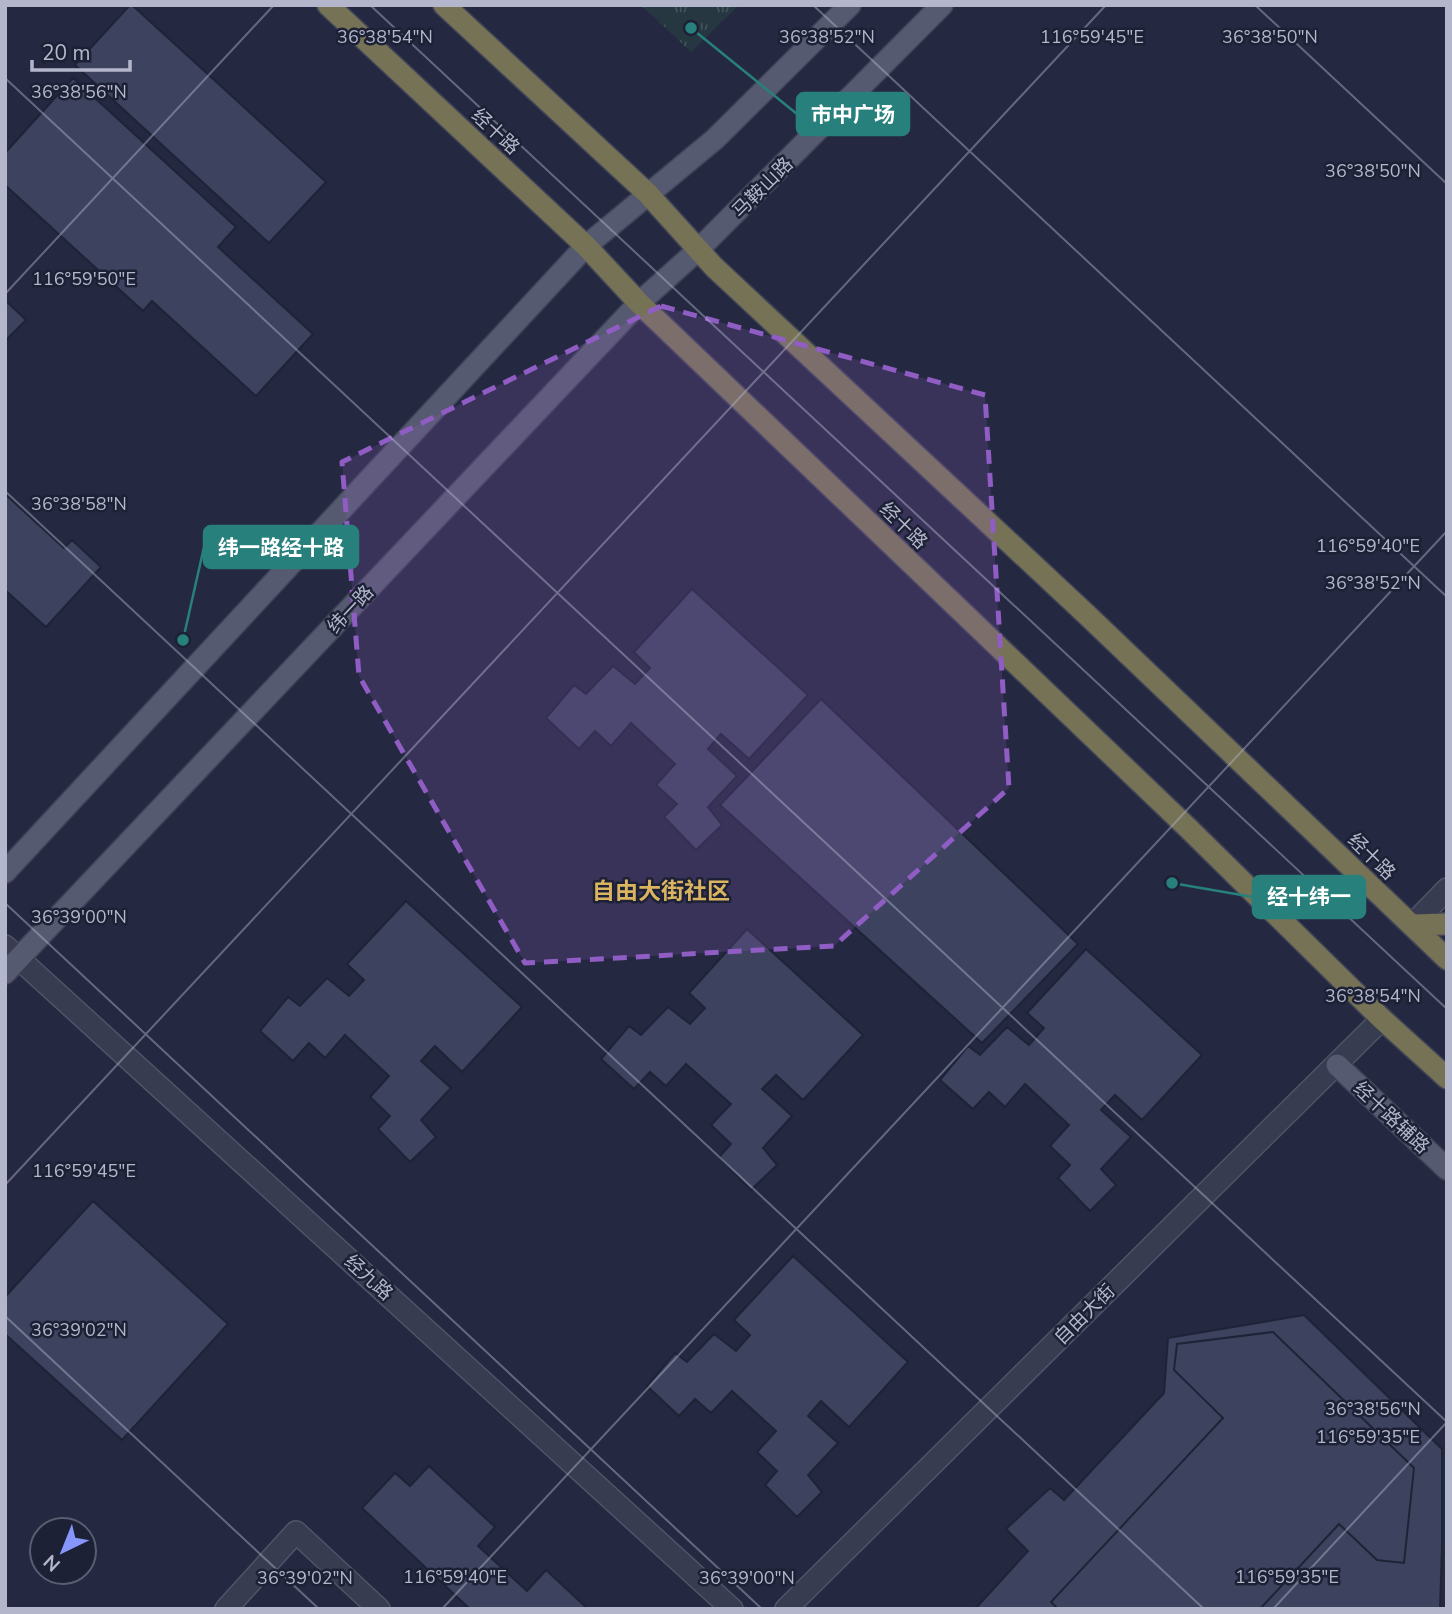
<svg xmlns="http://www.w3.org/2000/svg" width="1452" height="1614" font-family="'Nunito Sans','Noto Sans SC',sans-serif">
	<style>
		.park { fill: url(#park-tufts) }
		.building { fill: #3d435e; stroke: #1f2337; stroke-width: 2 }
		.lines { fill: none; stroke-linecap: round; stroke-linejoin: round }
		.minor-casing { stroke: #505468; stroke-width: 24 }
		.major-casing { stroke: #3e4256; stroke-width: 24 }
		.highway-casing { stroke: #404458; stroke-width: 24 }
		.minor { stroke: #383c50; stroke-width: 21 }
		.major { stroke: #565a70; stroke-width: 21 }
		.highway { stroke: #767255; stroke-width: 21 }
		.marked { fill: #8f5dc3; fill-opacity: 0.2; stroke: #8f5dc3; stroke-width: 5; stroke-dasharray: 14 9; stroke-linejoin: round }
		.ticks { fill: none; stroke: #b4b7cb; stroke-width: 2; stroke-opacity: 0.45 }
		.labels { text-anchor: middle; stroke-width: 5; stroke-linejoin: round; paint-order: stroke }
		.street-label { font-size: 19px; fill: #b4b7cb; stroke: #1d2135 }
		.quarter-label { font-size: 23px; font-weight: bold; fill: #dab460; stroke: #1d2135 }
		.ticks-label { font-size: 18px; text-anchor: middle; fill: #b4b7cb; stroke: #1d2135; stroke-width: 5; stroke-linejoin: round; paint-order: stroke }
		.leader { fill: none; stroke: #28807c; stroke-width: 2.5 }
		.callout-dot { fill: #28807c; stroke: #1d2135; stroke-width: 2.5 }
		.callout { fill: #28807c; stroke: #28807c; stroke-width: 2.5 }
		.callout-label { font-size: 21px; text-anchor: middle; font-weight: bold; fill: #fff }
	</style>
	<defs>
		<pattern id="park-tufts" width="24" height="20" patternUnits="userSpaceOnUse" patternTransform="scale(1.75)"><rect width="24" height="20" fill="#263741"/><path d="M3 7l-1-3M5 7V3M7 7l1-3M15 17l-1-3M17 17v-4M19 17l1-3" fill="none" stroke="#43525b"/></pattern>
	</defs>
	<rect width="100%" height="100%" fill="#242840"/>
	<path class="park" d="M641,5H739L691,52Z"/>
	<path class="building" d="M130,5H132L326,182L269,243L75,65Z
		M73,78L236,227L218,247L313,334L256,396L152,301L143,311L5,185V153Z
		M5,300L26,320L5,341Z
		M5,494L64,548L72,540L101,567L46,627L5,590Z
		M692,589L808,695L749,759L721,734L708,749L737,776L708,807L722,825L696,850L664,817L677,804L656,785L675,764L631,723L611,746L595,731L579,749L546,718L574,685L586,694L613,666L635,684L650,668L634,652Z
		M821,699L1078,944L982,1043L720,805Z
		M406,901L522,1007L462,1072L435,1046L421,1061L451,1088L421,1120L436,1137L410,1162L378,1129L390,1116L370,1097L389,1076L345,1035L325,1058L309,1043L293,1061L260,1031L288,997L300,1006L327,978L349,996L364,980L347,964Z
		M747,929L863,1035L803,1100L776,1075L762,1089L792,1116L763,1148L777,1165L751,1190L719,1157L731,1144L711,1125L731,1104L686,1064L666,1086L650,1072L634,1089L601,1059L629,1026L641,1035L668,1007L690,1024L705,1008L689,993Z
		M1086,949L1202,1055L1142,1120L1115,1095L1101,1110L1131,1137L1101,1169L1116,1185L1090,1211L1058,1178L1070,1165L1050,1146L1069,1125L1025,1084L1005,1107L989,1092L973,1109L940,1080L968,1046L980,1055L1007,1027L1029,1045L1044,1028L1027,1013Z
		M93,1201L228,1324L122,1440L5,1334V1297Z
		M793,1256L908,1362L849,1427L821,1401L808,1416L838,1443L808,1475L822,1492L797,1517L765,1485L777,1471L757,1452L776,1431L732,1391L711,1413L695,1399L679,1416L647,1386L675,1353L687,1362L714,1334L736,1351L750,1335L734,1320Z
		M1304,1315L1442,1449V1547L1440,1609H975L1028,1551L1006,1529L1050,1488L1064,1500L1164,1393L1168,1338Z
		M1273,1332L1414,1468L1404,1563L1377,1560L1339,1524L1260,1609H1058L1051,1602L1223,1418L1174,1370L1177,1344Z
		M429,1466L495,1527L478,1546L527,1591L546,1570L588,1609H470L362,1508L395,1473L410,1486Z"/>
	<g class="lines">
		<defs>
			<path id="minor" d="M1412,925L1447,889
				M5,946L732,1609
				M226,1609L296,1532L379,1609
				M786,1609L1382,1019"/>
			<path id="major" d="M5,872L586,246L715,139L850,5
				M5,973L639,303L699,249L942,5
				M1337,1065L1447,1169"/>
			<path id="highway" d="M328,5L586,246L639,303L1188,828L1382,1019L1447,1078
				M444,5L648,194L714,267L1086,614L1447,959
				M1412,925L1447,924"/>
		</defs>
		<use href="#minor" class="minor-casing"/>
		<use href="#major" class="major-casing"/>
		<use href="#highway" class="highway-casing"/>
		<use href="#minor" class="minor"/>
		<use href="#major" class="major"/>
		<use href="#highway" class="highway"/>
	</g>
	<path class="marked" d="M661,306L985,395L1009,788L834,946L525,963L359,676L342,462Z"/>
	<path class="ticks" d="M370,5L1447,1009M813,5L1447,597M1255,5L1447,184M5,78L1447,1422M5,294L274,5M5,491L1204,1609M5,903L762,1609M5,1185L1106,5M5,1316L319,1609M442,1609L1447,531M1273,1609L1447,1422"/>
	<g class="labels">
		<g class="street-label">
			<text transform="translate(496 131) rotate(43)" y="7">经十路</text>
			<text transform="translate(762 187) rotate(-45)" y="7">马鞍山路</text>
			<text transform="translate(904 525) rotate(44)" y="7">经十路</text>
			<text transform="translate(350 609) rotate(-47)" y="7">纬一路</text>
			<text transform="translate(1372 856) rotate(44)" y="7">经十路</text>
			<text transform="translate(1392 1117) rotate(43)" y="7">经十路辅路</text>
			<text transform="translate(369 1277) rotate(42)" y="7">经九路</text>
			<text transform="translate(1084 1314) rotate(-45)" y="7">自由大街</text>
		</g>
		<g class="quarter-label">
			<text x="661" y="899">自由大街社区</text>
		</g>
	</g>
	<g class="ticks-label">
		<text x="385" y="43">36°38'54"N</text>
		<text x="827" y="43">36°38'52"N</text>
		<text x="1270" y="43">36°38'50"N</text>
		<text x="1092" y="43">116°59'45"E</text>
		<text x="79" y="98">36°38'56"N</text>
		<text x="1373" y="177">36°38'50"N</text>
		<text x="84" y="285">116°59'50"E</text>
		<text x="79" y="510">36°38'58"N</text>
		<text x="1368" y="552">116°59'40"E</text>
		<text x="1373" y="589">36°38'52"N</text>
		<text x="79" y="923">36°39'00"N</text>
		<text x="1373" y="1002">36°38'54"N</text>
		<text x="84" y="1177">116°59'45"E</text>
		<text x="79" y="1336">36°39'02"N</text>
		<text x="1373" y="1415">36°38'56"N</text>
		<text x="1368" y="1443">116°59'35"E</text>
		<text x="455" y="1583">116°59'40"E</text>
		<text x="1287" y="1583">116°59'35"E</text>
		<text x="305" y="1584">36°39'02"N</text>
		<text x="747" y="1584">36°39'00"N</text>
	</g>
	<path class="leader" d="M691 28L797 114M183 640L204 547M1172 883L1253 897"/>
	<g class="callout-dot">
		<circle cx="691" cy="28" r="7"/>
		<circle cx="183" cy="640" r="7"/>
		<circle cx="1172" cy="883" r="7"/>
	</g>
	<g class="callout">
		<rect x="797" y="93" width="112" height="42" rx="7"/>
		<rect x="204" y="526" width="154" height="42" rx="7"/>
		<rect x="1253" y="876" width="112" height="42" rx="7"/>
	</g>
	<g class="callout-label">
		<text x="853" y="122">市中广场</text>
		<text x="281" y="555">纬一路经十路</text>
		<text x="1309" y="904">经十纬一</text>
	</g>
	<rect width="1452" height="1614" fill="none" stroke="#b4b7cb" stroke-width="14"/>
	<g transform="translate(63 1551) rotate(223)"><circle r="33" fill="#1d2135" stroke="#595d71" stroke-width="2"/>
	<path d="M0-5L12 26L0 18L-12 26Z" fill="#8796fc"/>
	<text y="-10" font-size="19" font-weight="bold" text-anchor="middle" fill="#b4b7cb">N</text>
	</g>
	<path d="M32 60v10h98v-10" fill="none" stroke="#b4b7cb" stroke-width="3.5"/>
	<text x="42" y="60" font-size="21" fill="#b4b7cb" stroke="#1d2135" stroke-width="5" paint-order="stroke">20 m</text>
</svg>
